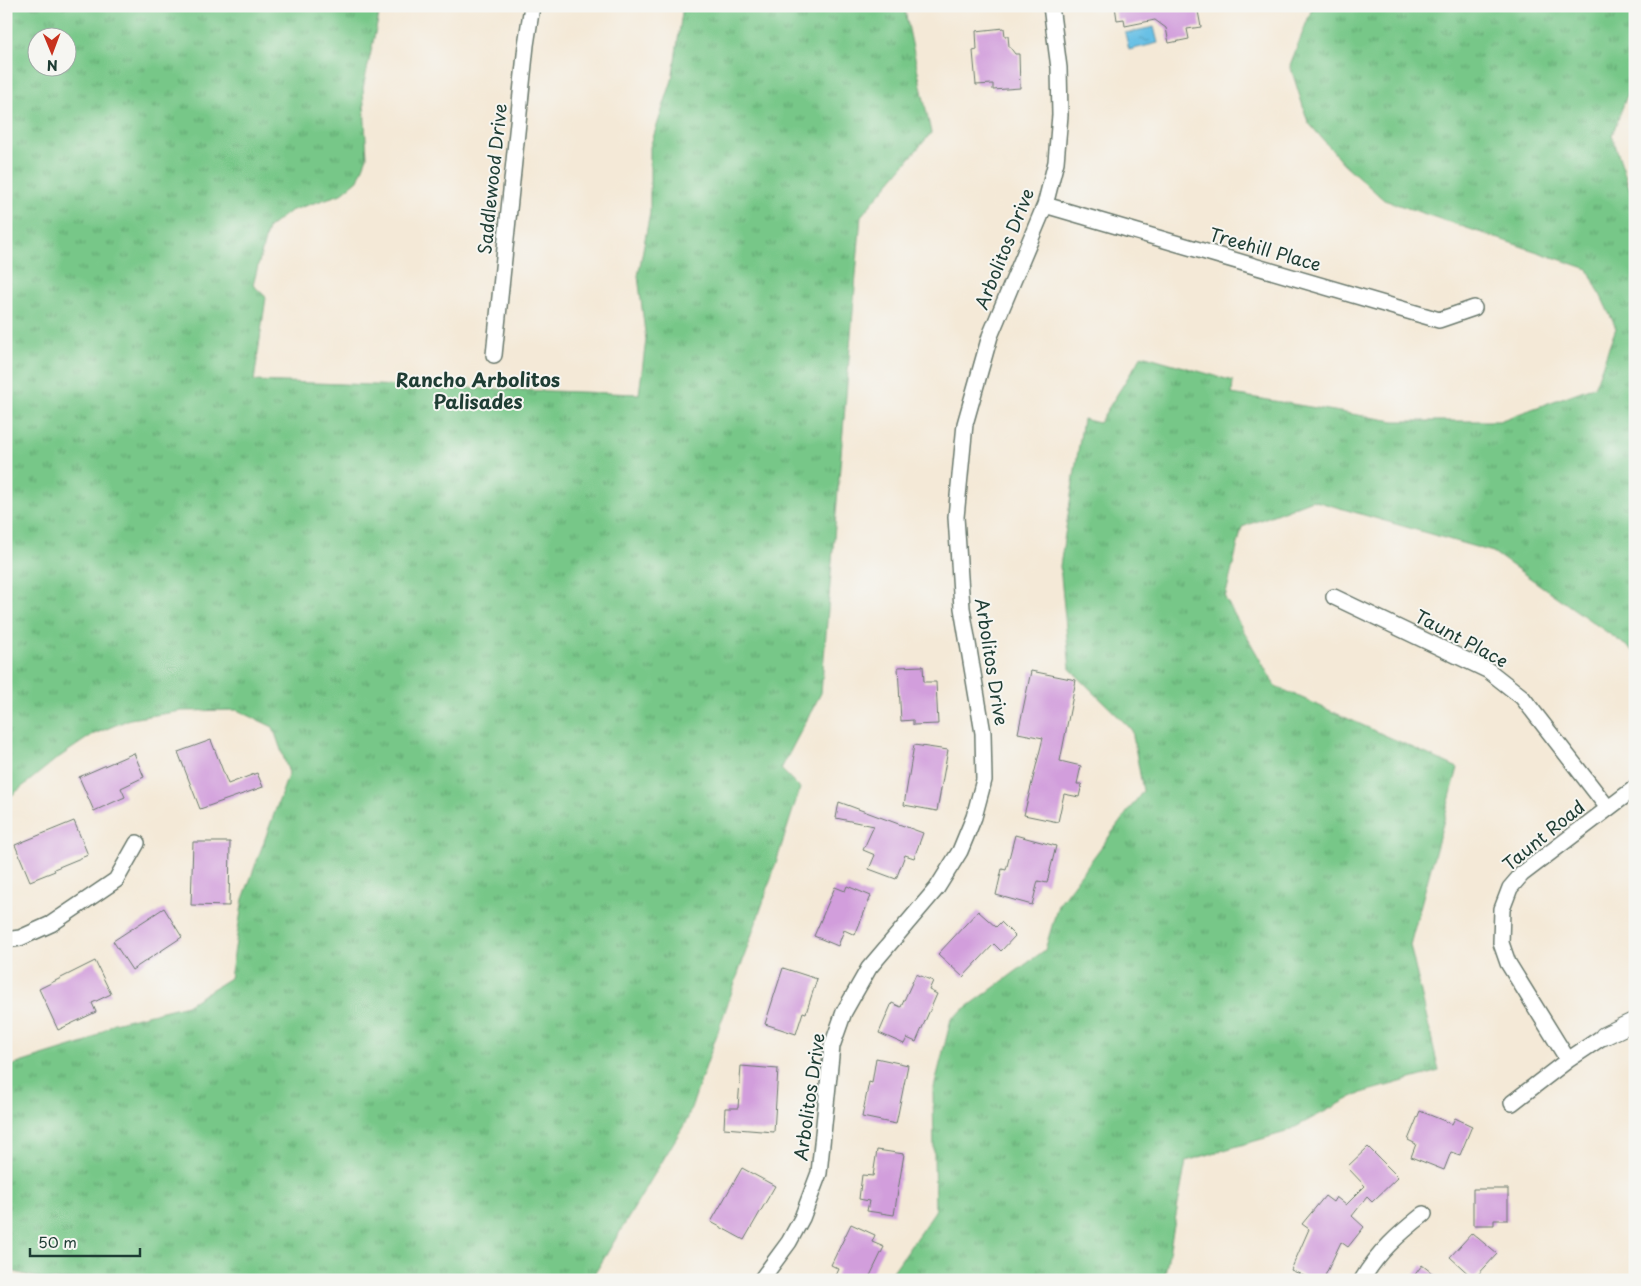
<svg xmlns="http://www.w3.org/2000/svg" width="1641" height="1286" font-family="'Playpen Sans',sans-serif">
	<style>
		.grass { fill: url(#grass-tufts); stroke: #4b825e; fill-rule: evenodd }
		.water { fill: url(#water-ripples); stroke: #437e8c }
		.building { fill: #d29edc }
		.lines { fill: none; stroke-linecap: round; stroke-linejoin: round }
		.minor-casing { stroke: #6a796d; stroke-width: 18 }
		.tertiary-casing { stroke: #6a796d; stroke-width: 20 }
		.minor { stroke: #fff; stroke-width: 15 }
		.tertiary { stroke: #fff; stroke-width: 18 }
		.labels { text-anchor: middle; stroke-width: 4; stroke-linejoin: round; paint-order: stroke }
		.street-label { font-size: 18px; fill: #1f3d34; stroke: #f6f6f2 }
		.neighbourhood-label { font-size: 19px; font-weight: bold; fill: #1f3d34; stroke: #f6f6f2 }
	</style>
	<defs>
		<pattern id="grass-tufts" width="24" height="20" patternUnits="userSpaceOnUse" patternTransform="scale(1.25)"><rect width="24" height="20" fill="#77c788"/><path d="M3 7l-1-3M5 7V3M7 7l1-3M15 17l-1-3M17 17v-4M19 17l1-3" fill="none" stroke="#61a370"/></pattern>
		<pattern id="water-ripples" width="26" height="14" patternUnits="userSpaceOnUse" patternTransform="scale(1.25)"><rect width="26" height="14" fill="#67c0e5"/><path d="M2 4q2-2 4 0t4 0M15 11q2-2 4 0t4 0" fill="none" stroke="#549dba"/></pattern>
	</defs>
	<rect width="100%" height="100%" fill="#f6f6f2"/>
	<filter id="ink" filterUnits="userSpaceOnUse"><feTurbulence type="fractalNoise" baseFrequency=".02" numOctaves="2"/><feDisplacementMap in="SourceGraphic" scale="10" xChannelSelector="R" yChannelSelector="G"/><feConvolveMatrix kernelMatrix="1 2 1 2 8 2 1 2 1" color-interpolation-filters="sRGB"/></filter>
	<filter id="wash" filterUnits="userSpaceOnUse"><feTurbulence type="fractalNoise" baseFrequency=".0096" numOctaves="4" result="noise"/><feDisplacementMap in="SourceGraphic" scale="20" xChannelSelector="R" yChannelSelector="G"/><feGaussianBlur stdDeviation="1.12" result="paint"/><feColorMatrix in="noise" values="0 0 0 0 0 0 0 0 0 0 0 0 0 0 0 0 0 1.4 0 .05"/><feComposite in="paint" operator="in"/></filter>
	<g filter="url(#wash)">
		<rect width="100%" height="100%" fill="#f4e9d7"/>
		<path class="grass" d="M8,6H381L363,88L367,157L358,180L341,194L290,211L268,228L253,285L266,297L254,381L639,394L646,340L638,276L650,213V147L672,80L683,6H904L931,133L861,216L821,693L781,769L800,788L766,894L687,1120L591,1280H47L11,1271L6,1249V1069L10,1066L87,1042L114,1023L187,1005L230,978L243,899L289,773L273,727L237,710L181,711L130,719L92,735L55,760L6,800V7ZM38,38H68V68H38Z
			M1313,6H1635V74L1612,135L1635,205V652L1493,552L1312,500L1242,527L1225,598L1275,686L1458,768L1410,945L1439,1071L1358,1094L1286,1132L1186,1161L1164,1280H887L935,1211L933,1092L951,1019L1045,950L1058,905L1143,791L1132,730L1070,669L1060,566L1083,419L1099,423L1142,355L1233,381L1232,394L1394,421H1499L1595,386L1616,328L1588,269L1384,200L1343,163L1308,122L1290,65Z"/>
		<path class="water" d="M1154,27L1158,43L1129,50L1125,33Z"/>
		<g id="blocks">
			<path class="building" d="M1115,6H1197L1201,27L1187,29L1189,39L1169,43L1166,28L1155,20L1125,26L1124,19L1117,20Z
				M1004,28L1005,36H1008L1009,46L1015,54H1019L1020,88L993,90V84L976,85L973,51L977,50L976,31Z
				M923,666L924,682H936L938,724L913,725V720L901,721L898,667Z
				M1031,671L1076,680L1060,761L1081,766L1077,784H1082L1079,797L1064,794L1058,822L1024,815L1043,738L1018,733Z
				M211,740L228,784L257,773L263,787L200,809L178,752Z
				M914,745L948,750L937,811L904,805Z
				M134,753L144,777L121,788L125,797L94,811L79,777Z
				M839,802L923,833L914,858L905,855L896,879L869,869L875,855L863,850L874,826L836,818Z
				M74,821L88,855L54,869L55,871L30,881L15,845Z
				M1015,835L1056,846L1047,883L1038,881L1032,905L996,895L1002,869L1006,870Z
				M193,842H230L229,906L191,905Z
				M847,886L871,896L855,935L844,930L838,946L814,936L835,887L845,891Z
				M164,908L182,937L132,970L113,941Z
				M978,911L996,927L1001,922L1015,936L1001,951L994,944L963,977L938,954Z
				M95,961L111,994L92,1003L96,1012L58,1030L39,989Z
				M783,968L817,979L806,1013L803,1012L796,1034L765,1024Z
				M916,974L933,981L929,990L937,994L916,1042L907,1038L904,1044L879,1033L892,1003L901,1007Z
				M876,1058L908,1065L896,1124L862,1117L869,1082L872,1083Z
				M741,1066L778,1069L774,1132L724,1128L725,1108H738Z
				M1420,1111L1452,1124L1455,1118L1472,1126L1460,1155L1451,1152L1444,1170L1411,1157L1416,1144L1408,1140Z
				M1368,1147L1398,1177L1372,1202L1367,1197L1352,1216L1364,1227L1348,1247L1341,1242L1323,1280H1302L1304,1276L1291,1270L1309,1229L1302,1224L1325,1196L1333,1202L1336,1197L1346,1205L1365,1186L1347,1167Z
				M877,1150L904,1154L894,1215L867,1211L869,1201L859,1199L862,1175L873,1176Z
				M742,1168L775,1186L744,1240L711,1222Z
				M1473,1189H1508V1220H1494V1225H1473Z
				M851,1224L875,1235L872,1242L884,1247L868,1280H834L839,1269L831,1265Z
				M1472,1233L1497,1254L1474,1279L1450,1257Z
				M1422,1265L1441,1280H1411Z"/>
		</g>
	</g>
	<g filter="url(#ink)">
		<use href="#blocks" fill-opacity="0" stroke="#6a796d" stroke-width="1"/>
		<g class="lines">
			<defs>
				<path id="minor" d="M1045,205L1439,320L1474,308
					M494,355L526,45L532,6
					M1334,597L1489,671L1522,697L1608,808
					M6,940L20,938L51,924L116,880L137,843
					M1568,1060L1508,963L1501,943L1502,909L1510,888L1522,874L1635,788
					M1512,1103L1568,1060L1604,1036
					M761,1280L789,1242L802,1218L819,1173L832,1046L844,1012L869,968L937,888L960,851L974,817L984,780L983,733L962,608L956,517L965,424L990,336L1045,205L1056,162L1060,115L1059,68L1051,6
					M1362,1280C1377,1253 1400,1233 1424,1214"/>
				<path id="tertiary" d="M1604,1036L1635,1021"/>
			</defs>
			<use href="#minor" class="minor-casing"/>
			<use href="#tertiary" class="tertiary-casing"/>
			<use href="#minor" class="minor"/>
			<use href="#tertiary" class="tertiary"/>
		</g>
	</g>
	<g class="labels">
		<g class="street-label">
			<text transform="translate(493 179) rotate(-84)" y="6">Saddlewood Drive</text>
			<text transform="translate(1005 249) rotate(-68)" y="6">Arbolitos Drive</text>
			<text transform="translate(1265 250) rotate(16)" y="6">Treehill Place</text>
			<text transform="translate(1461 639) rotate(28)" y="6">Taunt Place</text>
			<text transform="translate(991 662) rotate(81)" y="6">Arbolitos Drive</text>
			<text transform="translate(1544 836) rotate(-39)" y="6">Taunt Road</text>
			<text transform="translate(810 1097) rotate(-82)" y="6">Arbolitos Drive</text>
		</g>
		<g class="neighbourhood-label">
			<text x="478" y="387">Rancho Arbolitos<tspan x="478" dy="22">Palisades</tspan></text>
		</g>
	</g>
	<rect width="1641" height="1286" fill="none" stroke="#f6f6f2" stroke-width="25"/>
	<g transform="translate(52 52) rotate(179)"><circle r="24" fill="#f6f6f2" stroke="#a0aca6"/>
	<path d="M0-4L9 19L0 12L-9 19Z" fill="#c8321e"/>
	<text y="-8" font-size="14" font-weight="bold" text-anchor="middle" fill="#1f3d34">N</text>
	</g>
	<path d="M30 1248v8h110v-8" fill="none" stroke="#1f3d34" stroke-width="2.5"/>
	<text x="38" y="1248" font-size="15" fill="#1f3d34" stroke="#f6f6f2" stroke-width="4" paint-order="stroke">50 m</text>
</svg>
